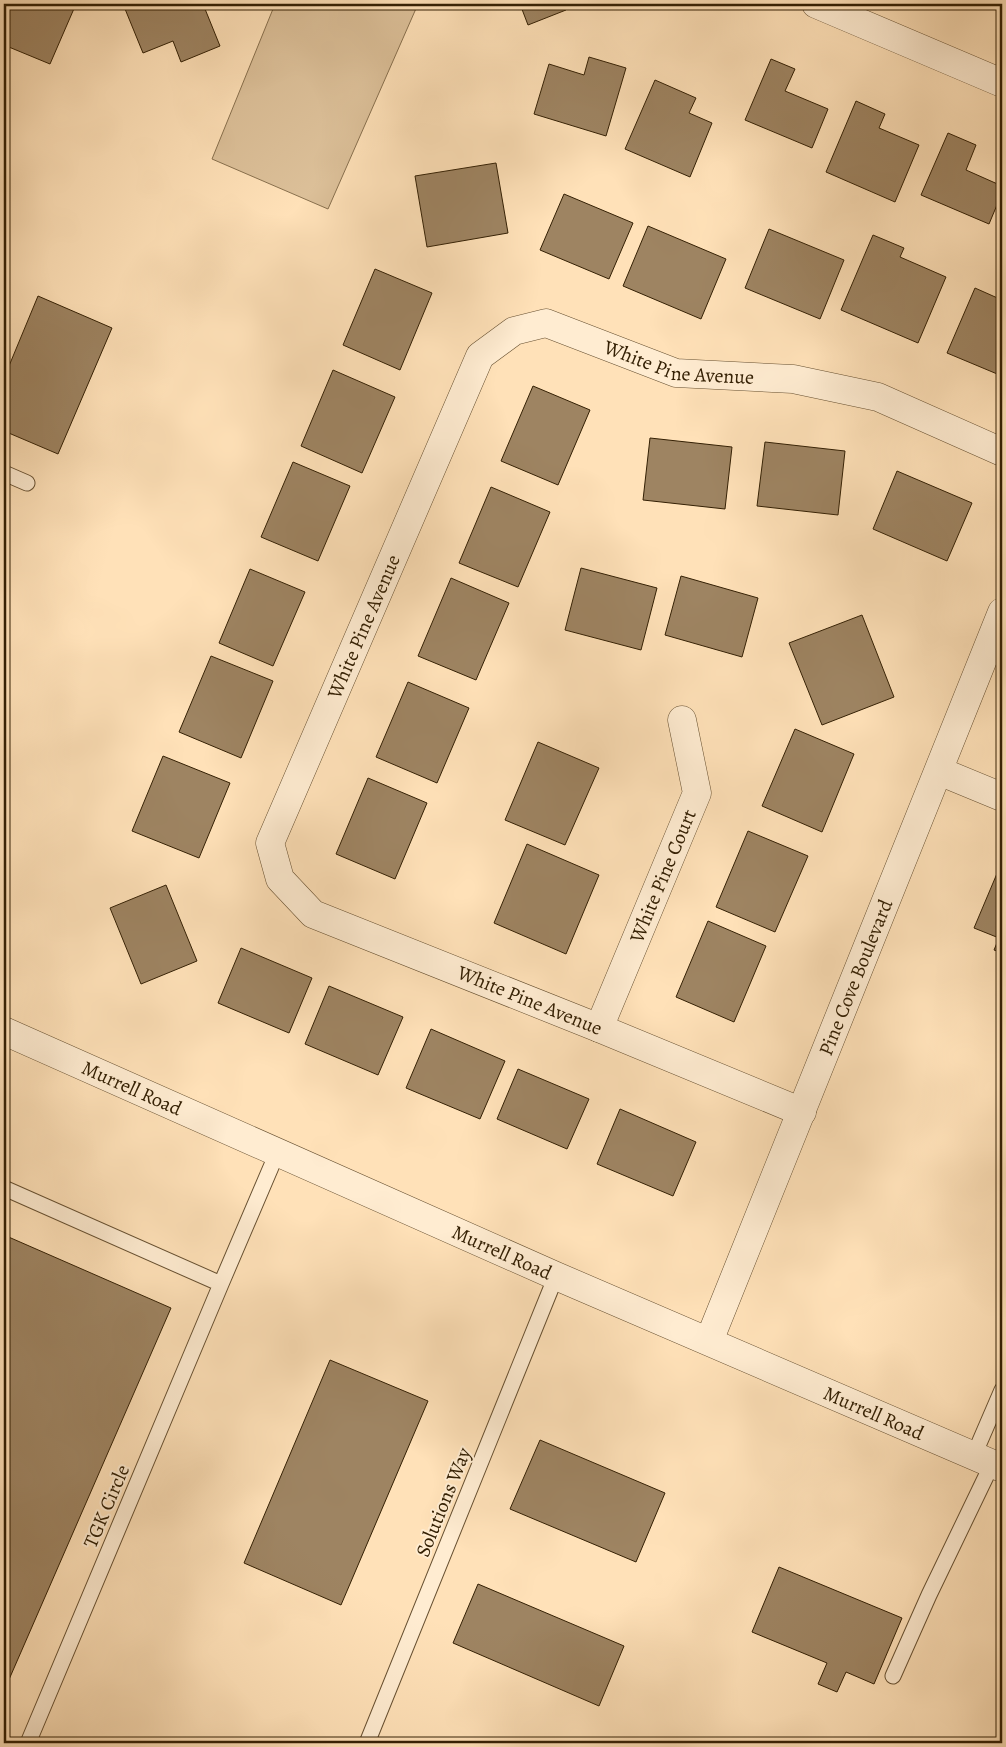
<svg xmlns="http://www.w3.org/2000/svg" width="1006" height="1747" font-family="Alegreya,serif">
	<style>
		.green { fill: #dcc099; stroke: #88704e }
		.building { fill: #9e8462; stroke: #342004 }
		.lines { fill: none; stroke-linecap: round; stroke-linejoin: round }
		.service-casing { stroke: #675031; stroke-width: 17 }
		.minor-casing { stroke: #675031; stroke-width: 29 }
		.tertiary-casing { stroke: #675031; stroke-width: 29 }
		.service { stroke: #ffecd1; stroke-width: 15 }
		.minor { stroke: #ffecd1; stroke-width: 28 }
		.tertiary { stroke: #ffecd1; stroke-width: 28 }
		.labels { text-anchor: middle; stroke-width: 4; stroke-linejoin: round; paint-order: stroke }
		.street-label { font-size: 20px; fill: #342004; stroke: #ffecd1 }
	</style>
	<rect width="100%" height="100%" fill="#ffe1b8"/>
	<filter id="stains"><feTurbulence type="fractalNoise" baseFrequency=".004" numOctaves="4"/><feColorMatrix values="0 0 0 0 .2 0 0 0 0 .09 0 0 0 0 .02 0 0 0 .5 -.17"/></filter>
	<radialGradient id="worn" r=".72"><stop offset=".6" stop-color="#630" stop-opacity="0"/><stop offset="1" stop-color="#630" stop-opacity=".3"/></radialGradient>
	<path class="green" d="M275,4H418L328,209L212,159Z"/>
	<path class="building" d="M4,4H76L50,64L4,45Z
		M123,4H203L220,46L181,62L173,41L143,53Z
		M520,4H564L566,10L528,25Z
		M589,57L626,68L606,136L534,114L549,64L584,75Z
		M771,59L795,69L785,91L828,109L812,148L745,120Z
		M655,80L696,98L689,113L712,123L690,177L625,149Z
		M856,101L885,114L879,128L919,145L895,202L826,172Z
		M948,133L976,145L966,170L1002,186V193L989,224L921,195Z
		M496,163L508,233L427,247L415,176Z
		M564,194L633,223L609,279L540,250Z
		M648,226L726,259L701,319L623,286Z
		M769,229L844,260L820,319L745,288Z
		M873,235L904,248L900,257L946,277L918,343L841,310Z
		M375,269L432,293L400,370L343,345Z
		M975,288L1002,300V376L947,353Z
		M38,296L112,328L58,454L4,431V378Z
		M333,370L395,397L362,473L301,446Z
		M533,386L590,410L558,485L501,461Z
		M650,438L732,447L725,509L643,500Z
		M765,442L845,451L838,515L757,506Z
		M293,462L350,486L318,561L261,537Z
		M897,471L972,503L947,561L873,529Z
		M491,487L550,512L518,587L459,563Z
		M581,568L657,588L641,650L565,630Z
		M250,569L305,592L273,666L219,643Z
		M681,576L758,598L742,657L665,635Z
		M451,578L509,603L476,680L418,656Z
		M862,615L894,697L822,725L789,643Z
		M211,656L273,681L241,758L179,732Z
		M408,682L469,708L437,783L376,757Z
		M795,729L854,754L822,832L762,806Z
		M538,742L599,768L565,845L505,820Z
		M163,756L230,783L199,858L132,831Z
		M368,778L427,803L395,879L336,854Z
		M748,831L808,856L775,932L716,907Z
		M527,844L599,875L566,954L494,923Z
		M1001,864L1002,865V953L994,950L999,938L974,928Z
		M166,885L197,961L141,984L110,908Z
		M708,921L766,946L734,1022L676,997Z
		M241,948L312,978L289,1033L218,1003Z
		M329,986L403,1017L378,1075L305,1044Z
		M431,1029L505,1061L480,1119L406,1088Z
		M518,1069L589,1099L567,1149L497,1119Z
		M620,1109L696,1142L673,1196L597,1164Z
		M4,1235L171,1308L4,1691Z
		M330,1360L428,1401L341,1605L244,1563Z
		M540,1440L665,1493L636,1562L510,1509Z
		M779,1567L902,1618L874,1684L846,1672L837,1692L818,1684L827,1663L752,1632Z
		M478,1584L624,1646L599,1706L453,1643Z"/>
	<g class="lines">
		<defs>
			<path id="service" d="M4,473L27,483
				M4,1188L221,1284
				M974,1455L1002,1390
				M893,1676L929,1595L992,1464
				M28,1743L221,1284L277,1153
				M367,1743L556,1276"/>
			<g id="minor">
				<path d="M816,4L1002,83"/>
				<path d="M939,771L1002,797"/>
				<path id="s1" d="M599,1028L697,793L682,720"/>
				<path id="s2" d="M802,1112L599,1028L313,914L280,879L270,843L480,356L514,331L546,323L676,373L793,379L878,397L1002,452"/>
				<path id="s3" d="M709,1341L1002,612"/>
			</g>
			<g id="tertiary">
				<path id="s4" d="M4,1031L556,1276L1002,1468"/>
			</g>
		</defs>
		<use href="#service" class="service-casing"/>
		<use href="#minor" class="minor-casing"/>
		<use href="#tertiary" class="tertiary-casing"/>
		<use href="#service" class="service"/>
		<use href="#minor" class="minor"/>
		<use href="#tertiary" class="tertiary"/>
	</g>
	<g class="labels">
		<g class="street-label">
			<text dy="7" stroke="none"><textPath href="#s2" startOffset="1359">White Pine Avenue</textPath></text>
			<text dy="7" stroke="none"><textPath href="#s2" startOffset="849">White Pine Avenue</textPath></text>
			<text dy="7" stroke="none"><textPath href="#s1" startOffset="165">White Pine Court</textPath></text>
			<text dy="7" stroke="none"><textPath href="#s3" startOffset="392">Pine Cove Boulevard</textPath></text>
			<text transform="translate(530 1000) rotate(22)" y="7">White Pine Avenue</text>
			<text dy="7" stroke="none"><textPath href="#s4" startOffset="140">Murrell Road</textPath></text>
			<text dy="7" stroke="none"><textPath href="#s4" startOffset="545">Murrell Road</textPath></text>
			<text dy="7" stroke="none"><textPath href="#s4" startOffset="950">Murrell Road</textPath></text>
			<text transform="translate(443 1502) rotate(-68)" y="7">Solutions Way</text>
			<text transform="translate(106 1506) rotate(-67)" y="7">TGK Circle</text>
		</g>
	</g>
	<rect width="1006" height="1747" fill="none" stroke="#ffe1b8" stroke-width="20"/>
	<rect x="5" y="5" width="996" height="1737" fill="none" stroke="#342004" stroke-width="2.5"/>
	<rect x="10" y="10" width="986" height="1727" fill="none" stroke="#342004"/>
	<rect width="100%" height="100%" filter="url(#stains)"/>
	<rect width="100%" height="100%" fill="url(#worn)"/>
</svg>
